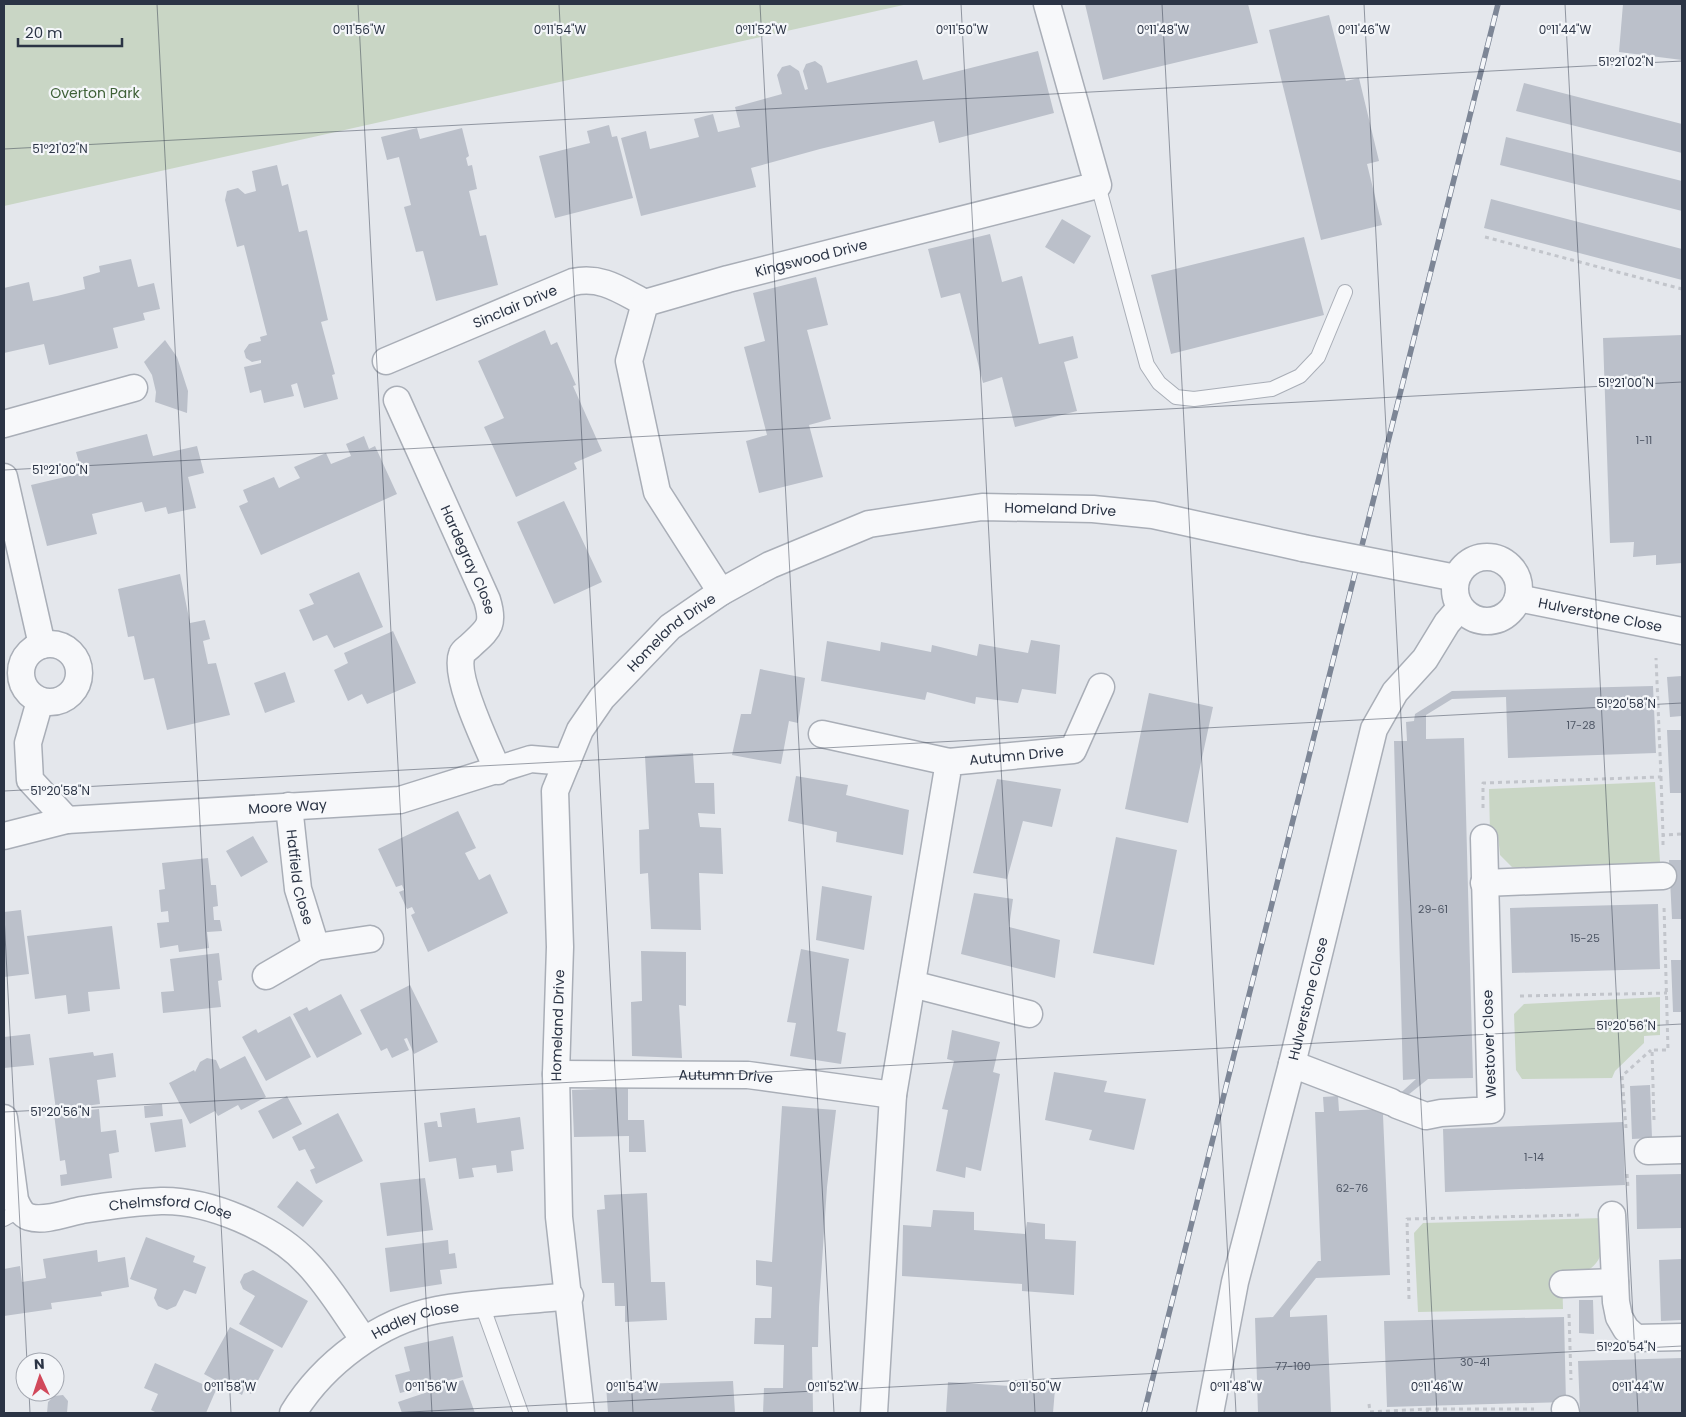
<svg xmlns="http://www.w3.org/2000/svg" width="1686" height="1417" font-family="Poppins,sans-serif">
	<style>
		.green { fill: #c9d6c5 }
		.building { fill: #bbc0ca }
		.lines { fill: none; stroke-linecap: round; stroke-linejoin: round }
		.lane-casing { stroke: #a9aeb7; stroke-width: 16 }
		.street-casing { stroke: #a9aeb7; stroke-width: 29 }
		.path { stroke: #c2c5cb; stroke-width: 3; stroke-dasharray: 4 4; stroke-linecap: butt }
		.lane { stroke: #f7f8fa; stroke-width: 14 }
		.street { stroke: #f7f8fa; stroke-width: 26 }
		.rail-casing { stroke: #7d8696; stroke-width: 5.5 }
		.rail { stroke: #f4f6f9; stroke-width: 4; stroke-dasharray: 11; stroke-linecap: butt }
		.street-bridge-casing { stroke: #a9aeb7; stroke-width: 29; stroke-linecap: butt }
		.street-bridge { stroke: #f7f8fa; stroke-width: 26 }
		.ticks { fill: none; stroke: #2b3445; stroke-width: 1; stroke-opacity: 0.45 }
		.labels { text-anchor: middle; stroke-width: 4.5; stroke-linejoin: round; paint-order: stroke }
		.number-label { font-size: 11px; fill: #4f5766 }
		.park-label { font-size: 14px; fill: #3f6138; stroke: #f4f6f9 }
		.street-label { font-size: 14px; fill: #2b3445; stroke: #f4f6f9 }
		.ticks-label { font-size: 12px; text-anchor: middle; fill: #2b3445; stroke: #f4f6f9; stroke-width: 4.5; stroke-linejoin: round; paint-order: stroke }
	</style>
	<rect width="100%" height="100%" fill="#e4e7ec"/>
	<path class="green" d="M4,4H908L4,206Z
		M1655,782L1660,862L1531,869L1512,867L1500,855L1498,835L1490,833L1489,789Z
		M1660,997V1035L1644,1036V1043L1615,1071L1612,1078L1522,1079L1516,1070L1514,1014L1524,1004Z
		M1603,1218C1603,1237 1607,1261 1586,1271C1580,1274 1569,1272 1562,1271L1563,1309L1418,1312L1414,1233L1423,1223Z"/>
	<path class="building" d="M1085,4H1248L1258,43L1103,80Z
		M1623,4H1682V60L1619,52Z
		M1329,15L1346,81L1359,78L1379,161L1367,164L1382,225L1321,240L1269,30Z
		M1038,51L1054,113L939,143L934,121L820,149L751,168L756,187L641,216L621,138L646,131L650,149L671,144L699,137L694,119L713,114L718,132L740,127L735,107L782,94L777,75L782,67L790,65L799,71L805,90L808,89L803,71L806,64L815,61L822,66L827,83L917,60L923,80Z
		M1524,83L1682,124V153L1516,111Z
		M609,125L612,137L617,136L633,198L555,218L539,156L590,143L587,131Z
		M417,128L420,139L462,128L469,156L466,158L468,166L472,165L477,189L469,191L480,236L486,235L498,285L436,301L423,251L416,252L404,207L411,205L399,157L387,160L381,137Z
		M1506,137L1682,181V211L1500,165Z
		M277,165L282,186L288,184L299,232L307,230L328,320L321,322L335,374L332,375L338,399L304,408L297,383L291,385L294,396L264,403L261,390L250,393L244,367L261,363V360L252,362L246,358L244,351L249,344L261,341L260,337L267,335L244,245L237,247L225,200L227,191L238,188L245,194L256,191L252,171Z
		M1491,199L1682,249V280L1484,228Z
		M1062,219L1091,236L1074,264L1045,247Z
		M990,234L1002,282L1022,276L1039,344L1073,336L1078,358L1064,362L1077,411L1015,427L1002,377L983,383L960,293L941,298L928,249Z
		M1304,237L1324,315L1171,354L1151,275Z
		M131,259L138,287L154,283L160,309L143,313L145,320L113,328L118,348L49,365L44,344L4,353V288L29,282L33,301L57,296L85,289L83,277L100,272L99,266Z
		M816,277L828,325L807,330L831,419L809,425L823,477L759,493L746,441L767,435L744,347L765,341L753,293Z
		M545,330L551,345L557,342L576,385L573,386L602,451L574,463L577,469L516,497L484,427L504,418L478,361Z
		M1682,335V563L1656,565V555L1633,557L1634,542L1610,543L1603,338Z
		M165,340L177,357L188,391L187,413L155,402L156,392L152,375L144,362Z
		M147,434L153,456L197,446L204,473L188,477L196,508L168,514L166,507L145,512L142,502L92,514L97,534L47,546L31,485L82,473L76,452Z
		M364,436L369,449L375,446L397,494L261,555L239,506L248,502L243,490L274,477L279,488L289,483L300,478L294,467L326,453L331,464L351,456L346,444Z
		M564,501L602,582L554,604L517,522Z
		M359,572L383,627L334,648L327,635L313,641L299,610L314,604L309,594Z
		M180,574L190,623L205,620L210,639L203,641L208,664L216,663L230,715L167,730L154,678L144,680L134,636L128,637L118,589Z
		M393,631L416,683L367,704L362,694L348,701L334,670L348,663L344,653Z
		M1031,640L1060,645L1056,694L1022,689L1018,703L976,697L975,704L927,692L925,700L821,681L827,641L880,651L881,642L931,652L932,645L977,656L979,644L1028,653Z
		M760,669L805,678L798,723L789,721L781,764L732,755L741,714H751Z
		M285,672L295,702L265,713L254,683Z
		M1682,676V716L1670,717L1667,677Z
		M1653,686L1656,753L1508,758L1506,697L1452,699L1426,715V739L1464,738L1473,1078L1428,1079L1383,1115L1390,1275L1316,1278L1290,1311V1317L1327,1315L1331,1413H1258L1255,1318L1273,1317L1318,1261H1321L1315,1112H1324L1323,1097L1338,1096L1339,1111L1383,1109L1416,1079L1403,1080L1394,741H1407L1406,722L1414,721L1415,714L1452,691Z
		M1149,693L1213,707L1188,823L1125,809Z
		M1667,730H1682V793H1670Z
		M693,753L695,783H714L715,814L698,813L700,827L721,828L723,874L699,873L701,930L651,929L648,873L640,874L639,830L649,829L645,756Z
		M796,776L848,785L846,795L909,810L903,855L836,842L837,832L788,821Z
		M997,779L1061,789L1052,827L1023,821L1007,879L973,873Z
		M458,811L476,848L465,853L479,880L490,874L508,913L428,952L411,915L415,913L412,907L407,909L399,892L404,890L402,885L396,887L378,849Z
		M253,836L268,862L241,877L226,851Z
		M1116,837L1177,850L1154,965L1093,953Z
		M208,858L211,885H216L218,906L213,907L214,920H220L222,931L207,932L209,948L179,952L178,945L160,948L157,923L169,922L168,911L161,912L159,890L165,889L162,863Z
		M1669,860H1682V919H1672Z
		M822,886L872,896L864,950L816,940Z
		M974,893L1013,899L1009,927L1060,940L1055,978L961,954Z
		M1658,904L1660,969L1512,973L1510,908Z
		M21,910L29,974L4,977V912Z
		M112,926L120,989L88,992L90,1011L68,1014L66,995L35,999L27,936Z
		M801,949L849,959L837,1031L846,1033L841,1064L790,1056L796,1023L787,1022Z
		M641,951L686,952V1006L679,1005L682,1058L632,1056L631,1002L642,1001Z
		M219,953L222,980L218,981L221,1007L163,1013L161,992L174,991L170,959Z
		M1671,960H1682V1012H1673Z
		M410,985L438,1042L414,1054L407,1038L404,1039L409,1050L392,1058L387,1048L381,1051L360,1010Z
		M341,994L362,1034L317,1058L293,1014L307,1007L309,1011Z
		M290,1016L311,1057L266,1081L242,1037L256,1029L258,1033Z
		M952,1030L1000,1042L993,1072L1000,1074L981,1171L966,1167L965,1178L936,1171L948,1110L942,1109L954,1061L947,1059Z
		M30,1034L34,1065L4,1068V1037Z
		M93,1052L94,1056L113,1053L116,1077L97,1080L100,1104L56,1110L49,1058Z
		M245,1056L266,1097L241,1110L238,1105L218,1116L215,1111L190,1124L169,1083L194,1070L195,1072L200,1062L207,1058L216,1060L220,1069Z
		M1054,1072L1107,1081L1104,1092L1146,1099L1134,1150L1089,1140L1092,1130L1045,1120Z
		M1650,1085L1652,1138L1632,1139L1630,1086Z
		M628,1088V1120H644L646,1152H629V1136L574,1137L572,1090Z
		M287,1096L302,1124L273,1139L258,1111Z
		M162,1104L163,1116L145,1118L144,1106Z
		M782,1106L836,1110L827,1187L819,1307L818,1347H812L813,1413H763L764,1388H783L784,1345L754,1344L755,1318H771L772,1287L756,1285V1260L772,1262Z
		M475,1108L477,1123L520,1117L524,1149L511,1151L513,1171L497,1173L496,1165L472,1168L474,1177L459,1179L456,1158L429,1162L424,1123L437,1121L438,1127H442L440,1113Z
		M99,1109L101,1132L116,1130L119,1152L109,1154L112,1178L61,1186L60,1175L67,1174L65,1160L60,1161L54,1114Z
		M338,1113L363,1161L316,1184L310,1170L315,1168L310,1159L305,1149L299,1151L292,1137Z
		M182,1119L186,1147L155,1152L150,1123Z
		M1623,1122L1625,1185L1445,1192L1443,1129Z
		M1682,1174V1228L1637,1229L1636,1175Z
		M425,1178L433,1230L387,1236L380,1183Z
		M297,1181L323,1201L303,1227L277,1207Z
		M647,1193L651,1282H665L667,1320L625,1322V1306H615L614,1283H602L597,1210L605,1209L604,1195Z
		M933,1210L974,1212V1230L1025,1234L1027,1222L1045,1224V1239L1076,1241L1074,1295L1022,1291V1284L902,1276L903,1225L931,1227Z
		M146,1237L195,1256L193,1262L206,1267L196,1294L184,1290L176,1306L167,1310L158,1306L154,1298L157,1289L130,1279Z
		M448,1240L449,1254L455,1253L457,1268L440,1270L442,1284L390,1292L385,1248Z
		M97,1250L98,1262L125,1257L129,1287L101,1292L102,1296L51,1303L52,1309L4,1316V1269L20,1266L22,1282L46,1278L43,1259Z
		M1682,1259V1320L1661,1321L1659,1260Z
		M253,1270L308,1301L282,1348L239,1324L255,1296L243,1289L240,1282L244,1274Z
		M1579,1300H1593L1594,1334L1579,1333Z
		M1564,1317L1566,1402L1387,1407L1384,1321Z
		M230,1327L274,1350L251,1394L244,1390L242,1395L204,1374Z
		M453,1336L463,1377L400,1393L395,1375L410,1371L404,1347Z
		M1682,1358V1413H1580L1578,1361Z
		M155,1363L216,1390L206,1413H157L151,1410L158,1394L144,1388Z
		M463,1380L475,1413H402L398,1402Z
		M733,1381L735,1413H608L606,1385Z
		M948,1382L1055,1389L1053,1413H946Z
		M63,1395L68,1401L67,1413H47L48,1402L54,1396Z"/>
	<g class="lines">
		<defs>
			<path id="lane" d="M1098,185L1147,365L1159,383L1176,397L1194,399L1272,389L1300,376L1318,357L1345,292
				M4,1219L20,1210
				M482,1305L521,1413"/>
			<g id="street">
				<path id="s1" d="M386,361L573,282C602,276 620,290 645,303"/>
				<path id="s2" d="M397,400L487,600C495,626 488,629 470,646C468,648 463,651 462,654C453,677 488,747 498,771"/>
				<path d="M4,424L134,388"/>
				<path d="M4,477L42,645"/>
				<circle cx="1487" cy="589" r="32"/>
				<path d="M1395,566L1456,578"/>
				<path id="s3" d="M721,592L657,492L629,361L645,303L728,279L1098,185L1047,4"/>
				<path id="s4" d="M1518,598L1682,631"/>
				<circle cx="50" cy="673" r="29"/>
				<path d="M40,701L28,743L30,780L67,820"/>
				<path d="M822,734L949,762"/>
				<path id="s5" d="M289,806L298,889L316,947"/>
				<path id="s6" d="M4,836L67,820L400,800L531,759L567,762"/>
				<path d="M1484,883L1663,876"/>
				<path d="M266,976L316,947L370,939"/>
				<path d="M912,984L1029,1014"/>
				<path d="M1292,1064L1391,1102"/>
				<path id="s7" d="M556,1074L748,1075L893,1095"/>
				<path d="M1397,1105L1426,1116L1441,1113L1491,1110L1484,838"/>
				<path id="s8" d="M4,1118L15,1200C18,1207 22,1215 29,1217C44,1222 67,1213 82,1210C107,1206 135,1202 161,1201C209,1200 275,1228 308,1264C329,1286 346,1315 364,1340"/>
				<path d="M1648,1151L1682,1150"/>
				<path d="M1612,1215L1616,1302L1619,1317L1626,1329L1636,1338L1682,1337"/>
				<path d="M1563,1284L1615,1282"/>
				<path d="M1565,1409L1566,1413"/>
				<path id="s9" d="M293,1413C323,1364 379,1321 437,1310C481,1302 526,1301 570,1296"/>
				<path id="s10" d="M581,1413L559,1217L556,1074L560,947L555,791L580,730L602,698L670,627L721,592L770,565L869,524L982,507L1093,509L1153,515L1303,548"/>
				<path id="s11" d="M874,1413L893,1095L949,762L1073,750L1101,687"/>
				<path id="s12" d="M1210,1413L1235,1282L1292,1064L1374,729L1395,692L1425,659L1447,623L1460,608"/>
			</g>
		</defs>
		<use href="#lane" class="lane-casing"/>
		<use href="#street" class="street-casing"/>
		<path class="path" d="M1485,237L1682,289
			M1661,777L1663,835L1682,834
			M1483,808V783L1661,777L1656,658
			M1663,845V835
			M1520,996L1667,993
			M1654,1120L1652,1050H1668L1664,906
			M1626,1128L1622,1076L1651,1050
			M1627,1174L1628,1188
			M1409,1299L1407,1219L1582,1215
			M1569,1314L1571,1380
			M1369,1404L1370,1412L1427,1409L1428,1413
			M1427,1409H1534"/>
		<use href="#lane" class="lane"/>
		<use href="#street" class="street"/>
		<defs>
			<path id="rail" d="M1144,1413L1498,4"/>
		</defs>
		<use href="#rail" class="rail-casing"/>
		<use href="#rail" class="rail"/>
		<defs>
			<path id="street-bridge" d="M1303,548L1395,566"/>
		</defs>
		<use href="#street-bridge" class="street-bridge-casing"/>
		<use href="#street-bridge" class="street-bridge"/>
	</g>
	<path class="ticks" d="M157,4L231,1413M358,4L432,1413M559,4L633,1413M760,4L834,1413M961,4L1035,1413M1162,4L1236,1413M1364,4L1437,1413M1565,4L1638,1413M4,149L1682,61M4,470L1682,382M4,791L1682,703M4,915L27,1362M4,1112L1682,1024M29,1392L30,1413M391,1413L1682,1346"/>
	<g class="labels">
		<g class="number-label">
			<text x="1644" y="444">1-11</text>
			<text x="1581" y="729">17-28</text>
			<text x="1433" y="913">29-61</text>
			<text x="1585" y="942">15-25</text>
			<text x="1534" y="1161">1-14</text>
			<text x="1352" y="1192">62-76</text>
			<text x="1475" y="1366">30-41</text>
			<text x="1293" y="1370">77-100</text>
		</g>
		<g class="park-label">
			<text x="95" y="98">Overton Park</text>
		</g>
		<g class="street-label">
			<text dy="5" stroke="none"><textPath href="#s3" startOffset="485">Kingswood Drive</textPath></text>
			<text dy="5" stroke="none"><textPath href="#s1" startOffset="140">Sinclair Drive</textPath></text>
			<text dy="5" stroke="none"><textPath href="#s10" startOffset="1244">Homeland Drive</textPath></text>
			<text dy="5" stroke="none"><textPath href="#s2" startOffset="175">Hardegray Close</textPath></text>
			<text dy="5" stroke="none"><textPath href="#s4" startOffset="84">Hulverstone Close</textPath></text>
			<text dy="5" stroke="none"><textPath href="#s10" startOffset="824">Homeland Drive</textPath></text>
			<text dy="5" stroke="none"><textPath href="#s11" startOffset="724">Autumn Drive</textPath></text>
			<text dy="5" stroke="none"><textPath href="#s6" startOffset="286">Moore Way</textPath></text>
			<text dy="5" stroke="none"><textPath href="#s5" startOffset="72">Hatfield Close</textPath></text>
			<text dy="5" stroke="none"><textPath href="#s12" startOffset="426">Hulverstone Close</textPath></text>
			<text dy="5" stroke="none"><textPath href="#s10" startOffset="389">Homeland Drive</textPath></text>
			<text transform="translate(1489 1044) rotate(-92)" y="5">Westover Close</text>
			<text dy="5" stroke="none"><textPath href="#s7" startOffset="170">Autumn Drive</textPath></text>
			<text dy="5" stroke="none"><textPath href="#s8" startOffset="249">Chelmsford Close</textPath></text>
			<text dy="5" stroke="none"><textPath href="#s9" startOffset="158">Hadley Close</textPath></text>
		</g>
	</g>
	<g class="ticks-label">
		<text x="359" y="34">0°11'56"W</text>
		<text x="560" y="34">0°11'54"W</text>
		<text x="761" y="34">0°11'52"W</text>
		<text x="962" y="34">0°11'50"W</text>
		<text x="1163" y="34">0°11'48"W</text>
		<text x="1364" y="34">0°11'46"W</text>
		<text x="1565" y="34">0°11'44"W</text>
		<text x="1626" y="66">51°21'02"N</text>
		<text x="60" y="153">51°21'02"N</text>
		<text x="1626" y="387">51°21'00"N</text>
		<text x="60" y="474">51°21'00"N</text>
		<text x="1626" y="708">51°20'58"N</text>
		<text x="60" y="795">51°20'58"N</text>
		<text x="1626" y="1030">51°20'56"N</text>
		<text x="60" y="1116">51°20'56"N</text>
		<text x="1626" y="1351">51°20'54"N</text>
		<text x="230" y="1391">0°11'58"W</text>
		<text x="431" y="1391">0°11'56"W</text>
		<text x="632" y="1391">0°11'54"W</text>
		<text x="833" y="1391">0°11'52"W</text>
		<text x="1035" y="1391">0°11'50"W</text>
		<text x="1236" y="1391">0°11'48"W</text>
		<text x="1437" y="1391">0°11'46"W</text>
		<text x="1638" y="1391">0°11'44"W</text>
	</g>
	<rect width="1686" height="1417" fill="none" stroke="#2b3445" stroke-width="10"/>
	<g transform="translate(40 1377) rotate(357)"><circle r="24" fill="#f4f6f9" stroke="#a4a8b1"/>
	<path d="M0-4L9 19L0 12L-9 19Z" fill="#d1495b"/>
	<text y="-8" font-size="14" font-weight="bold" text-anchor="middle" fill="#2b3445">N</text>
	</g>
	<path d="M18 38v8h104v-8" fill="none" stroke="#2b3445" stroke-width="2.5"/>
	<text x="25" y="38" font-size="15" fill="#2b3445" stroke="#f4f6f9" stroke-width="4" paint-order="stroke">20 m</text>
</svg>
